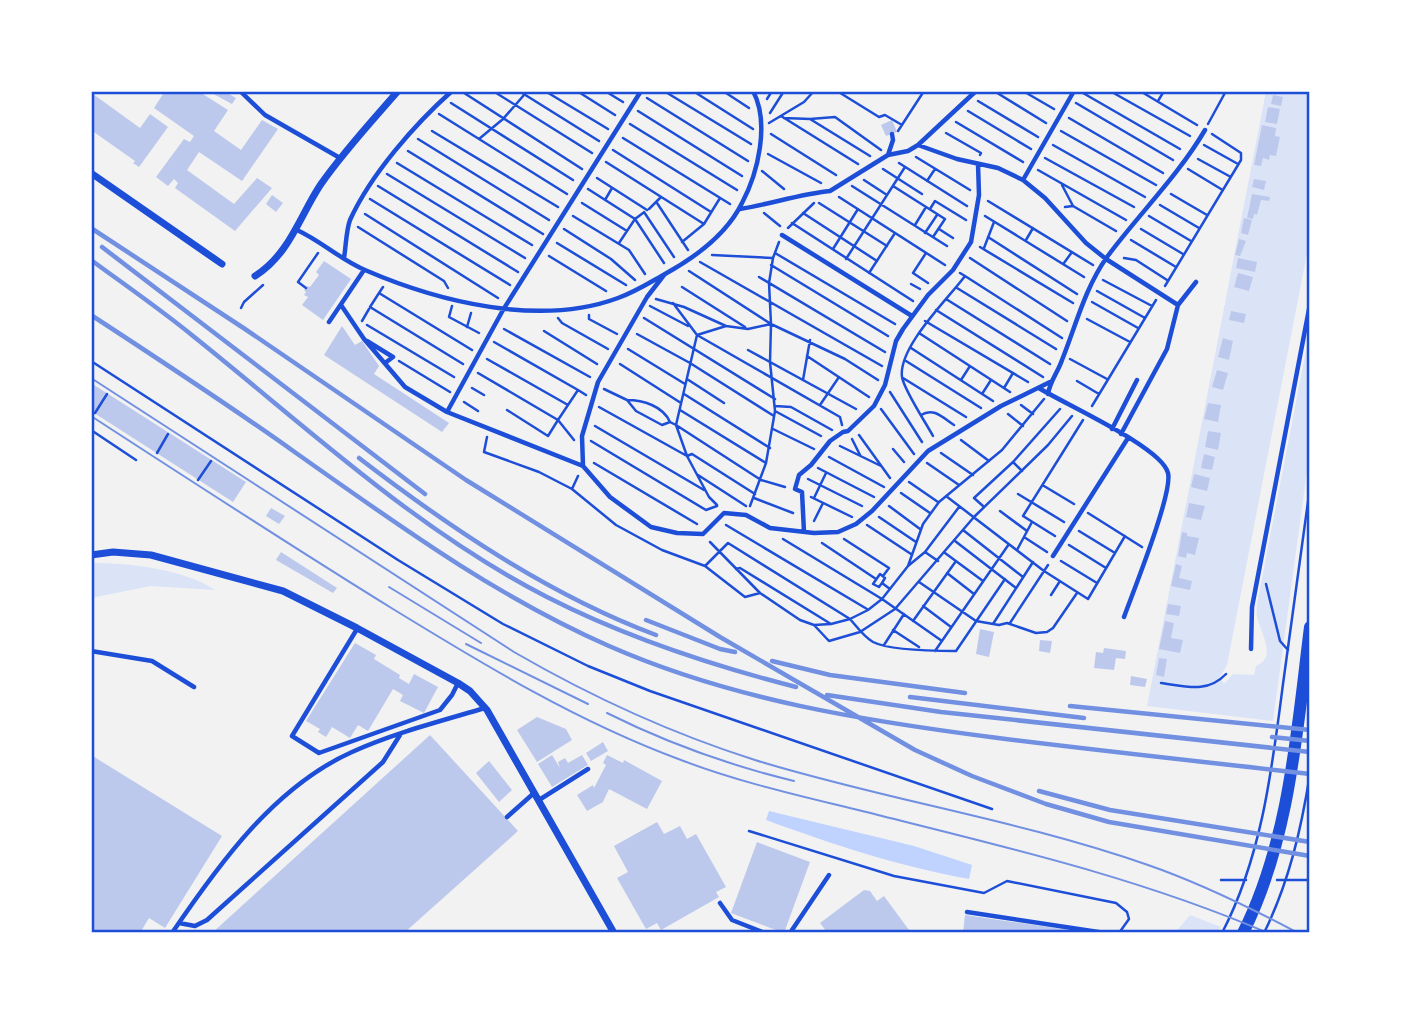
<svg xmlns="http://www.w3.org/2000/svg" width="1401" height="1024" font-family="'Source Sans 3',sans-serif">
	<style>
		.green { fill: #dbe4f7 }
		.water { fill: #bfd3fe }
		.building { fill: #bdc9ec }
		.lines { fill: none; stroke-linecap: round; stroke-linejoin: round }
		.path { stroke: #1d4ed8; stroke-width: 2.5 }
		.service { stroke: #1d4ed8; stroke-width: 4.5 }
		.minor { stroke: #1d4ed8; stroke-width: 7 }
		.secondary { stroke: #1d4ed8; stroke-width: 12 }
		.tram { stroke: #7290e2; stroke-width: 2 }
		.rail { stroke: #7290e2; stroke-width: 4.5 }
		.neatline { fill: none; stroke: #1d4ed8; stroke-width: 2.5 }
	</style>
	<rect width="100%" height="100%" fill="#f2f2f2"/>
	<path class="green" d="M1266,91H1310V238L1227,665L1220,677L1224,684L1233,674L1254,675L1256,666C1278,657 1260,633 1257,616C1256,610 1257,604 1258,599L1310,329V449L1273,721L1147,706Z
		M93,563C130,563 184,569 215,590L151,586L91,598V564Z
		M1190,915L1221,927L1217,933H1175Z"/>
	<path class="water" d="M769,811L914,846L972,865L969,879C897,866 835,845 766,820Z"/>
	<path class="building" d="M165,91H198L228,110L214,131L241,150L262,120L278,129L242,181L199,152L187,170L234,204L257,178L272,188L235,231L175,188L178,183L174,179L168,186L156,177L184,139L190,142L194,136L154,108Z
		M208,91H224L236,98L232,104Z
		M93,94L140,128L150,114L168,127L139,167L133,163L135,161L91,130Z
		M1273,95L1283,97L1281,106L1271,104Z
		M1268,107L1280,109L1277,124L1265,122Z
		M892,120L897,132L886,136L881,125Z
		M1262,125L1276,128L1275,136L1280,137L1276,156L1270,155L1269,160L1263,158L1261,166L1254,165Z
		M1254,179L1266,181L1264,190L1252,187Z
		M1252,194L1270,197L1269,201L1261,200L1257,215L1254,214L1253,219L1247,218Z
		M272,195L283,203L276,212L266,204Z
		M1244,218L1252,220L1248,235L1241,233Z
		M1239,239L1246,241L1240,256L1235,255Z
		M1238,258L1257,262L1255,272L1236,268Z
		M324,261L351,279L323,320L302,305L308,297L304,295L306,292L304,290L308,286L310,287L319,275L316,272Z
		M1238,273L1253,277L1249,291L1234,287Z
		M1231,311L1246,314L1244,323L1229,320Z
		M342,326L355,345L362,341L379,366L374,374L449,423L442,432L324,355Z
		M1223,338L1233,341L1229,360L1218,357Z
		M1217,370L1228,373L1223,390L1212,387Z
		M91,383L246,482L233,502L91,411Z
		M1208,403L1221,405L1218,422L1204,419Z
		M1208,431L1221,433L1218,450L1205,447Z
		M1204,454L1215,457L1212,470L1201,468Z
		M1194,474L1210,478L1207,491L1191,487Z
		M1189,503L1205,506L1201,520L1186,517Z
		M271,508L285,516L279,524L266,516Z
		M1182,532L1187,533V536L1199,538L1195,555L1187,553L1186,558L1178,556Z
		M281,552L337,588L333,593L276,560Z
		M1176,564L1182,566L1179,578L1192,581L1190,590L1171,586Z
		M1168,604L1181,606L1179,616L1166,614Z
		M1165,621L1174,623L1171,638L1183,640L1180,653L1159,649Z
		M980,629L994,632L989,657L976,654Z
		M1040,640L1052,641L1050,653L1039,651Z
		M355,643L376,655L374,659L400,675L399,678L409,684L414,674L438,687L424,713L400,701L403,695L393,689L368,731L358,725L350,738L332,727L326,737L318,732L320,729L306,721Z
		M1104,648L1126,651L1125,659L1116,658L1114,670L1094,668L1096,652L1103,653Z
		M1159,658L1167,659L1164,677L1156,675Z
		M1131,676L1147,679L1145,687L1130,685Z
		M537,717L566,729L572,740L537,762L517,730Z
		M430,735L518,831L404,933H212Z
		M603,742L608,751L591,761L586,753Z
		M91,755L222,836L165,928L149,918L140,933H91Z
		M552,755L560,768L558,762L565,758L568,763L582,755L588,765L552,787L538,764Z
		M607,755L623,763L624,760L662,781L647,809L609,789L603,802L587,811L577,795L593,785L594,788L606,765L603,763Z
		M489,761L512,790L499,802L476,773Z
		M657,822L664,834L680,826L687,839L696,834L726,887L716,892L719,897L661,930L657,923L646,929L617,878L628,872L614,846Z
		M757,842L810,862L784,933L731,913Z
		M864,890L870,891L877,901L884,896L909,930L904,933H823L826,931L820,923Z
		M965,915L1076,931L1075,933H963Z"/>
	<g class="lines">
		<path class="path" d="M461,91L582,169
			M493,91L592,153
			M519,91L599,141
			M545,91L608,129
			M577,91L615,115
			M605,91L623,102
			M664,91L751,144
			M693,91L753,129
			M723,91L749,108
			M837,91L879,117L885,115L902,125
			M994,91L1046,123
			M1023,91L1054,109
			M1110,91L1190,136
			M1140,91L1197,125
			M1083,93L1180,149
			M647,98L748,161
			M767,99L772,91
			M978,101L1038,137
			M1158,101L1164,91
			M451,103L573,180
			M1076,103L1173,160
			M638,111L742,176
			M968,111L1031,149
			M770,113L784,91
			M439,114L567,194
			M781,116L858,164
			M784,118L810,119L835,117L881,150
			M1069,118L1163,173
			M810,119L870,156
			M956,122L1023,162
			M769,123L804,102L814,91
			M630,124L737,190
			M1208,124L1226,91
			M432,131L558,207
			M898,131L924,91
			M1061,131L1156,185
			M946,133L981,153L980,155
			M771,134L836,175
			M623,138L730,204
			M418,139L549,220
			M479,139L503,119L524,95
			M1053,145L1145,197
			M1204,145L1238,164
			M613,150L711,212
			M408,151L543,234
			M768,154L821,183
			M916,157L970,190
			M1045,158L1134,207
			M1198,159L1229,176
			M606,162L704,224
			M397,163L532,245
			M899,163L967,206
			M883,169L922,194
			M1188,169L1221,189
			M1038,170L1126,220
			M762,171L784,189
			M387,174L525,258
			M597,178L647,210
			M864,180L887,195
			M927,181L935,169
			M1062,185L1073,206L1065,207
			M378,186L518,272
			M852,186L947,246
			M893,186L945,219L933,237
			M588,189L635,219L664,263
			M1171,194L1207,215
			M839,197L945,265
			M370,199L510,285
			M605,200L612,188
			M988,201L1093,265
			M582,203L627,231
			M657,203L688,250
			M819,203L887,246
			M1160,205L1199,228
			M1073,206L1116,231
			M649,209L661,197
			M930,209L935,201L966,220
			M644,212L674,257
			M764,213L780,226
			M803,213L877,261
			M365,214L498,298
			M573,216L629,250L645,274
			M985,216L1084,277
			M1149,216L1191,241
			M792,223L913,301
			M915,225L926,207
			M358,227L444,281L448,288
			M788,228L814,203
			M564,229L611,259L635,280
			M939,229L953,238
			M1141,229L1183,254
			M925,233L937,215
			M988,237L1077,294
			M1026,240L1033,228
			M1131,240L1176,267
			M682,242L704,224L720,198
			M557,243L626,285
			M619,243L635,219L643,213
			M980,247L1073,303
			M984,248L994,222
			M833,249L858,209
			M775,253L895,324
			M926,253L913,273L928,283
			M712,255L772,258
			M549,256L606,291
			M970,258L1067,321
			M1124,258L1136,260L1167,280
			M846,259L905,167
			M700,262L882,366
			M1064,263L1072,252
			M771,265L888,336
			M689,271L771,324
			M869,273L895,233
			M965,276L1062,338
			M759,277L885,352
			M1103,280L1152,306
			M911,284L920,289
			M1165,286L1241,160V153L1212,134
			M383,287L379,293L472,350
			M682,287L745,327
			M306,288L298,282L318,253
			M957,288L1056,349
			M1097,291L1145,318
			M379,293L370,307L463,364
			M656,299L684,307L726,326L748,329L771,324L845,359L878,380
			M946,299L1050,364
			M1092,302L1138,328
			M673,303L697,335L726,326
			M452,306L449,317L479,333
			M650,306L688,326
			M241,308L244,302L263,285
			M936,310L1043,377
			M589,315V319L617,334
			M558,318L562,323L608,349
			M644,318L775,399
			M1087,319L1130,342
			M362,321L369,309
			M925,321L1028,382
			M367,325L454,377
			M467,327L471,313
			M504,329L590,377
			M544,331L597,364
			M919,333L1010,392
			M637,334L690,363L774,416
			M494,342L578,390
			M911,348L993,401
			M628,349L685,384
			M748,350L856,409
			M807,356L869,397
			M487,359L568,405
			M1070,359L1107,379
			M91,361L398,560L503,624L588,666L650,691L992,809
			M399,361L450,392
			M906,361L981,408
			M620,364L681,403
			M478,373L558,420L548,436L507,410
			M903,378L966,417
			M687,379L724,403
			M803,380L810,340
			M961,380L970,366
			M1077,381L1099,394
			M472,388L484,395
			M1004,388L1013,373
			M604,389L627,400L636,411L662,425L670,422L676,425L761,480L785,487
			M890,392L922,442
			M684,394L770,448
			M982,394L991,380
			M627,400C643,400 663,406 670,422
			M464,402L478,411
			M820,405L839,377
			M1021,405L1033,414
			M775,406L791,407L832,430
			M1092,406L1156,300
			M599,407L687,456L692,454L755,494
			M881,409L914,454
			M680,410L766,463
			M775,411L821,436
			M95,413L107,394
			M1008,414L1023,426
			M921,415C934,407 943,418 954,425
			M595,426L704,490
			M773,429L814,449
			M91,430L136,460
			M859,435L890,478
			M933,436C926,423 904,390 902,377C898,347 948,299 965,276L960,273
			M487,437L484,452L539,472L572,489L616,525L662,550L705,566L745,597L760,593
			M852,439L860,455
			M574,440L558,420L578,390L586,395
			M961,440L989,461
			M591,441L706,510L717,506
			M840,446L881,466
			M893,449L904,462
			M157,453L168,434
			M941,453L973,475
			M829,457L884,487
			M1013,462L1022,471
			M594,463L697,524
			M927,463L959,485
			M818,468L874,497
			M698,475L746,506
			M808,479L862,506
			M198,480L211,461
			M909,482L938,502
			M1044,486L1074,504
			M572,489L578,476
			M901,493L930,513
			M1018,494L1064,522
			M946,496L1044,571L1088,599L1125,536
			M811,497L852,517
			M754,498L793,513
			M814,498L826,473
			M717,505L709,497L687,456L676,425L697,335L840,417L842,425
			M750,506L766,463L775,411L770,362L771,324L769,283L773,258L779,242
			M889,506L920,529
			M983,506L974,498L1013,462L1060,409
			M1000,511L1027,531
			M1088,513L1142,547
			M879,517L916,542
			M814,521L823,503
			M726,525L867,609
			M867,525L911,554
			M963,530L1023,577
			M1079,531L1115,553
			M1055,536L1023,516L1083,420
			M1024,537L1047,552
			M783,539L882,599L942,641
			M844,539L889,568L883,576
			M955,541L1016,588
			M710,542L760,593L800,620L814,625L829,641L860,632L895,609L974,517L1048,445L1072,416
			M822,543L876,579
			M1069,545L1106,568
			M1017,550L1032,522
			M925,552L959,507
			M945,553L983,581
			M1061,561L1097,583
			M705,566L728,543L850,619C857,627 864,637 873,642C889,650 936,651 956,651L1005,579
			M908,566L925,552L938,561
			M736,569L740,568L831,624
			M947,573L974,594
			M919,582L976,621L999,625L1007,623L1036,633L1047,632L1053,628L1077,593
			M882,583L885,578L880,574L873,584L879,587L882,583L890,589
			M1266,584L1280,641L1288,650
			M1051,595L1060,581
			M923,606L951,627
			M913,621L956,561
			M1010,623L1048,565
			M993,624L1033,562
			M814,625L831,624L850,619L868,610L882,599L908,566L923,524L939,502L1002,450L1044,399
			M893,630L919,647
			M884,645L904,614
			M935,651L1009,544
			M1161,683C1185,686 1207,694 1226,674
			M749,831L894,876L984,893L1007,881L1116,903L1127,912L1129,919L1119,933
			M1221,880H1246
			M1277,880H1310
			M1222,933C1262,856 1272,769 1283,684C1292,618 1301,553 1310,487
			M1264,933C1289,882 1301,830 1310,774"/>
		<path class="service" d="M240,91L265,115L340,158
			M918,145L976,91
			M888,155L893,140L892,134
			M1023,180L1074,91
			M830,191L888,155L908,151L918,145L957,159L998,168L1023,180L1045,198L1086,243L1106,259L1178,305L1196,282
			M740,209C771,204 800,194 830,191
			M297,230C321,241 341,260 365,270C439,302 540,327 618,298C635,292 649,283 665,274C694,258 727,234 742,203C758,173 770,123 753,91
			M782,235L912,316
			M344,258C346,246 346,231 350,220C371,174 415,124 452,91
			M664,275L647,297L598,382L582,436L583,466L610,497L651,527L677,533L703,534L724,513L746,515L770,528L814,533L838,532L856,524L872,511L928,451L1001,406L1050,382
			M341,305L364,339L405,387L447,412L583,466
			M329,322L364,270
			M367,341L393,357L385,363
			M1039,388C1064,404 1162,447 1168,473C1173,493 1133,592 1124,617
			M1048,394C1050,381 1058,372 1062,360C1076,325 1085,288 1107,257C1139,214 1178,176 1205,130
			M447,412L503,310L641,91
			M1112,429L1137,380
			M1121,434L1167,349L1178,305
			M804,532L802,492L795,489L799,475L811,465L830,441L843,432L848,431L874,406L885,385L896,341L903,329L928,295L953,270L971,242L979,195L978,164
			M1053,556L1128,438
			M357,629L292,736L319,753L440,710L452,695L458,683
			M1251,649L1252,607L1310,304
			M91,651L152,661L194,687
			M539,800L588,769
			M507,817L534,793
			M720,903L732,920L765,933
			M967,912L1105,933
			M179,923L195,926L207,920L383,762L400,735
			M172,933C219,864 274,787 352,752C394,733 441,721 485,708
			M790,933L829,875"/>
		<path class="minor" d="M91,173L222,264
			M255,276C290,254 300,215 321,184C344,151 372,121 398,91
			M91,555L113,552L151,555L283,591L357,628L458,683L470,691L487,710L614,933"/>
		<path class="secondary" d="M1243,933C1290,839 1297,729 1310,627"/>
		<path class="tram" d="M91,378L514,652C590,696 670,733 755,760C885,800 1020,820 1148,865C1200,883 1249,907 1298,933
			M91,416C191,481 291,546 393,609C486,666 578,722 681,760C746,785 815,799 882,816C1014,849 1142,879 1268,933
			M389,587L481,643
			M466,644L588,704
			M607,713C667,743 728,765 794,781"/>
		<path class="rail" d="M91,228L245,329L466,480L720,637L915,750L972,776L1046,804L1109,822L1310,856
			M102,247L425,494
			M91,260C125,285 160,309 193,336C307,427 416,530 547,597C627,638 710,665 796,687
			M91,315C160,360 229,405 296,453C397,524 495,596 609,646C732,700 865,721 998,738C1102,751 1206,762 1310,774
			M359,458C449,527 549,595 656,635
			M646,620L720,649L735,652
			M772,661L830,675L965,693
			M827,695L941,712L1310,752
			M910,697L1084,718
			M1070,706L1310,730
			M1272,737L1310,741
			M1039,791L1110,810L1310,842"/>
	</g>
	<rect width="1401" height="1024" fill="none" stroke="#ffffff" stroke-width="186"/>
	<rect x="93" y="93" width="1215" height="838" class="neatline"/>
</svg>
